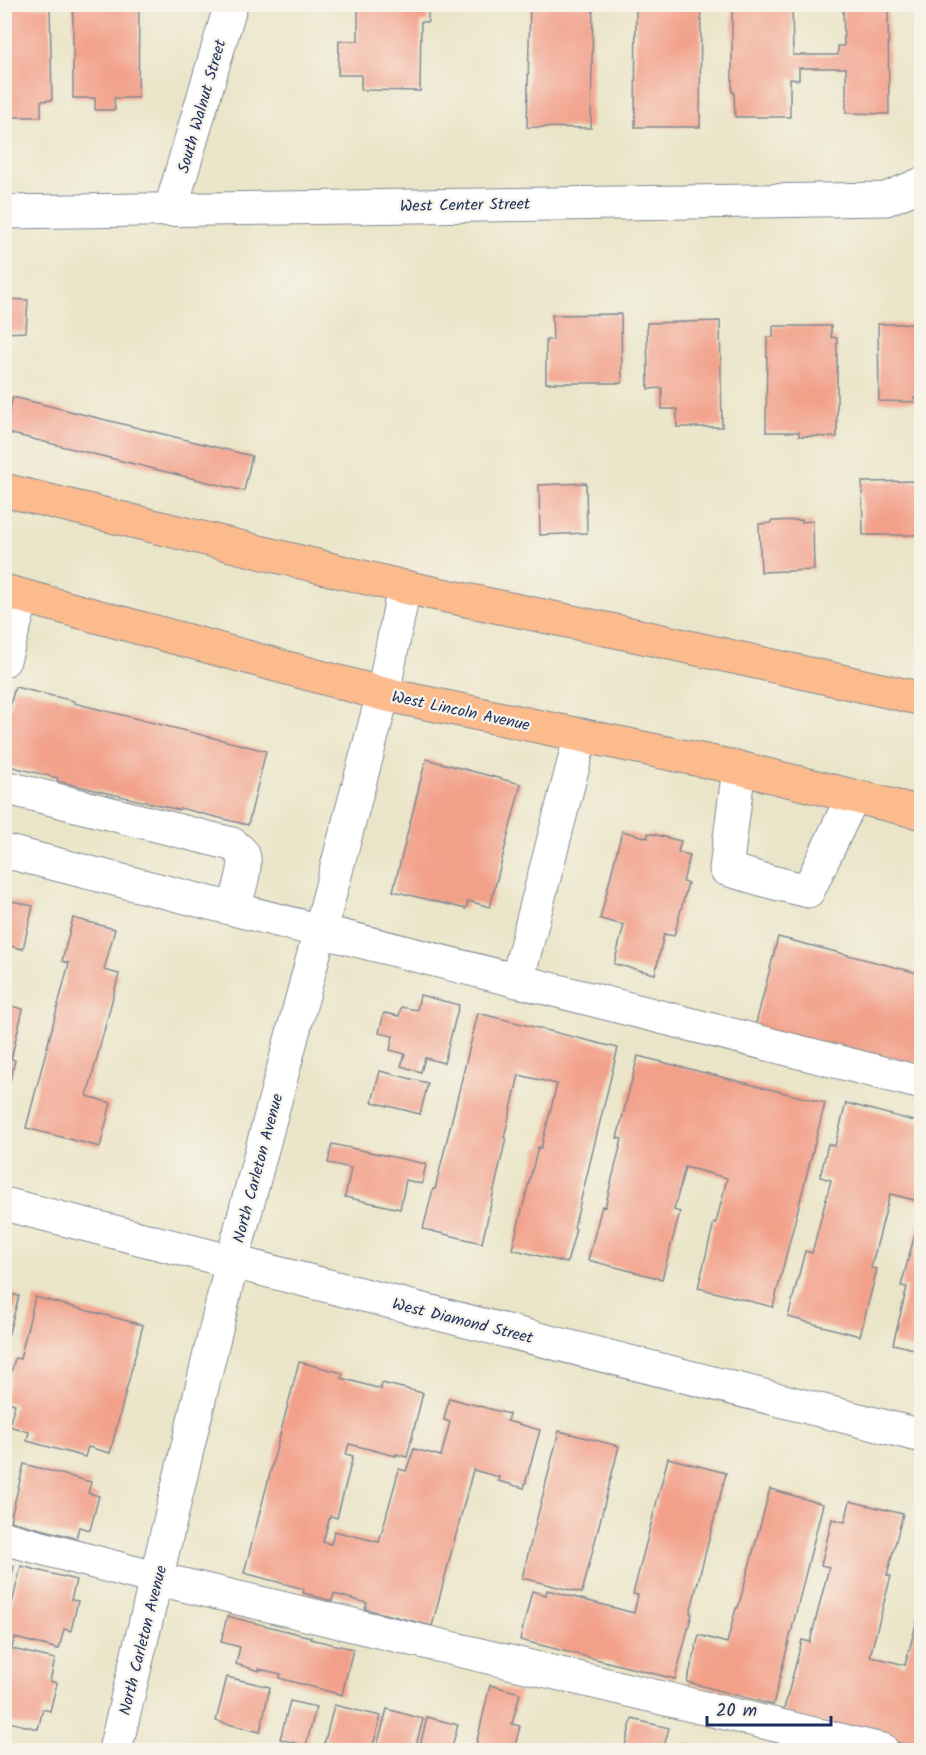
<svg xmlns="http://www.w3.org/2000/svg" width="926" height="1755" font-family="Kalam,sans-serif">
	<style>
		.building { fill: #f2a08a }
		.lines { fill: none; stroke-linecap: round; stroke-linejoin: round }
		.minor-casing { stroke: #828a93; stroke-width: 35 }
		.major-casing { stroke: #828a93; stroke-width: 35 }
		.minor { stroke: #fff; stroke-width: 33 }
		.major { stroke: #fbbb8d; stroke-width: 33 }
		.labels { text-anchor: middle; stroke-width: 4.5; stroke-linejoin: round; paint-order: stroke }
		.street-label { font-size: 16px; fill: #1b2f5e; stroke: #f7f3e8 }
	</style>
	<rect width="100%" height="100%" fill="#f7f3e8"/>
	<filter id="ink" filterUnits="userSpaceOnUse"><feTurbulence type="fractalNoise" baseFrequency=".0167" numOctaves="2"/><feDisplacementMap in="SourceGraphic" scale="12" xChannelSelector="R" yChannelSelector="G"/><feConvolveMatrix kernelMatrix="1 2 1 2 8 2 1 2 1" color-interpolation-filters="sRGB"/></filter>
	<filter id="wash" filterUnits="userSpaceOnUse"><feTurbulence type="fractalNoise" baseFrequency=".008" numOctaves="4" result="noise"/><feDisplacementMap in="SourceGraphic" scale="24" xChannelSelector="R" yChannelSelector="G"/><feGaussianBlur stdDeviation="1.35" result="paint"/><feColorMatrix in="noise" values="0 0 0 0 0 0 0 0 0 0 0 0 0 0 0 0 0 1.4 0 .05"/><feComposite in="paint" operator="in"/></filter>
	<g filter="url(#wash)">
		<rect width="100%" height="100%" fill="#eae5c8"/>
		<g id="blocks">
			<path class="building" d="M358,4H428V22H421L420,91L361,90V75H338L339,41H358Z
				M530,4H593L591,128L527,127Z
				M636,4H701L700,127H635Z
				M732,4H792L793,55H838V46H844L843,4H888L889,114L846,113V68H799V80L790,79V117H735L734,92H732Z
				M73,6H139L138,98H114L115,110H95V98H73Z
				M4,7H50L52,100L41,101V117H4Z
				M4,299L28,300L26,332L4,333Z
				M621,314L622,383H546V340H553L552,315Z
				M720,321L722,427H677V409H662V388L648,389L647,323Z
				M878,324H912V328H922V398H914L915,402L879,401Z
				M773,326H831V337L837,338V437L799,436V432H766L767,337H773Z
				M13,397L252,456L244,491L4,432Z
				M922,481V535H863L862,482Z
				M586,483L587,533L540,535L539,485Z
				M802,520V522L813,521L814,570L761,572L759,524L771,523V521Z
				M15,687L74,701V703L266,751L248,825L180,808L179,810L57,781L58,778L4,765V729Z
				M426,759L521,784L490,907L468,901L466,909L393,891Z
				M622,831L648,838V833L681,841L678,852L690,855L683,882L688,883L674,936L664,934L655,974L614,964L624,925L600,919Z
				M4,899L33,906L23,949L4,945Z
				M73,918L115,929L104,970L119,974L87,1096L111,1103L100,1147L26,1128L69,963L62,961Z
				M778,937L922,974V1066L753,1035Z
				M420,995L459,1005L444,1063L425,1058L421,1072L401,1066L405,1054L390,1050L393,1036L379,1033L384,1013L399,1016L401,1007L417,1010Z
				M4,1004L23,1009L11,1059L15,1060L10,1081L4,1080Z
				M478,1013L618,1048L574,1228L576,1229L567,1263L512,1249L538,1147L541,1148L557,1084L519,1075L504,1138H506L482,1243L423,1229L433,1189H435Z
				M638,1056L825,1103L773,1307L698,1288L714,1222L716,1223L727,1178L685,1167L674,1210L680,1212L662,1279L588,1260L602,1206L605,1207L622,1139L617,1138Z
				M380,1071L428,1083L420,1114L372,1102Z
				M846,1103L922,1123V1202L890,1194L871,1268L877,1269L860,1336L788,1317L805,1251L812,1253L831,1180L820,1177L828,1144L835,1146Z
				M332,1144L426,1164L422,1184L406,1180L400,1209L345,1197L351,1168L328,1163Z
				M921,1212H922V1351L893,1344L907,1287L901,1286Z
				M4,1292L19,1296L5,1347H4Z
				M35,1297L143,1325L110,1453L88,1447L85,1457L27,1441L29,1432L9,1426L15,1404L4,1401V1400L15,1358L20,1359Z
				M299,1362L343,1373L341,1378L381,1389L382,1383L423,1393L407,1457L396,1454V1456L349,1444L346,1454L353,1456L337,1518L330,1516L323,1542L331,1544L334,1531L379,1542L399,1469L406,1471L414,1449L441,1456L450,1422L444,1420L449,1398L509,1414L507,1421L540,1430L524,1488L498,1481L499,1477L473,1470L432,1626L365,1609L367,1603L334,1594L332,1601L303,1593L304,1589L244,1573Z
				M559,1431L619,1446L582,1593L522,1578Z
				M668,1458L726,1473L690,1613L692,1614L675,1679L520,1640L532,1591L546,1595L547,1590L634,1613L638,1595L633,1594Z
				M24,1464L91,1482L88,1493L99,1496L90,1530L79,1527L76,1538L10,1521Z
				M770,1489L823,1504L773,1705L687,1682L699,1635L727,1643L736,1608H738Z
				M850,1501L903,1514L887,1575L891,1576L870,1656L905,1665L922,1603V1749L783,1713L802,1640L810,1642L829,1567L821,1565L832,1519L845,1522Z
				M4,1564L14,1566L5,1602H4Z
				M21,1566L76,1580L71,1600L78,1601L71,1631L64,1629L59,1649L15,1638L12,1648L4,1645V1611L10,1612Z
				M227,1616L311,1637L310,1639L353,1649L342,1695L279,1678L281,1674L259,1669V1671L236,1664L240,1647L221,1642Z
				M4,1647L55,1659L50,1681L57,1683L50,1711L43,1709L38,1729L4,1721Z
				M227,1677L270,1687L260,1732L216,1721Z
				M490,1685L520,1693L512,1724L520,1726L514,1750L475,1749Z
				M290,1701L316,1707L306,1746L280,1739Z
				M334,1705L381,1716L372,1750H330L323,1749Z
				M387,1709L423,1719L415,1750H376Z
				M427,1717L458,1725L451,1750H419Z
				M632,1719L669,1728L663,1750H624Z
				M683,1743L708,1750H681Z
				M4,1744L27,1750H4Z"/>
		</g>
	</g>
	<g filter="url(#ink)">
		<use href="#blocks" fill-opacity="0" stroke="#828a93" stroke-width="1.5"/>
		<g class="lines">
			<defs>
				<path id="minor" d="M171,208L231,4
					M4,212L886,199L922,184
					M4,660L23,596
					M739,768L726,869L771,882L808,891L853,796
					M4,787L232,844C236,847 240,850 243,854C248,865 237,897 234,909
					M4,851L922,1083
					M517,981L581,735
					M4,1204L922,1436
					M4,1538L158,1579L882,1750
					M115,1750L232,1262L383,694L404,587"/>
				<path id="major" d="M4,490L404,587L639,636L922,699
					M4,591L383,694L739,768L922,813"/>
			</defs>
			<use href="#minor" class="minor-casing"/>
			<use href="#major" class="major-casing"/>
			<use href="#minor" class="minor"/>
			<use href="#major" class="major"/>
		</g>
	</g>
	<g class="labels">
		<g class="street-label">
			<text transform="translate(201 106) rotate(-74)" y="6">South Walnut Street</text>
			<text transform="translate(465 204) rotate(-1)" y="6">West Center Street</text>
			<text transform="translate(461 710) rotate(12)" y="6">West Lincoln Avenue</text>
			<text transform="translate(257 1168) rotate(-75)" y="6">North Carleton Avenue</text>
			<text transform="translate(463 1320) rotate(14)" y="6">West Diamond Street</text>
			<text transform="translate(142 1640) rotate(-76)" y="6">North Carleton Avenue</text>
		</g>
	</g>
	<rect width="926" height="1755" fill="none" stroke="#f7f3e8" stroke-width="24"/>
	<path d="M707 1716v9h124v-9" fill="none" stroke="#1b2f5e" stroke-width="3"/>
	<text x="716" y="1716" font-size="18" fill="#1b2f5e" stroke="#f7f3e8" stroke-width="4.5" paint-order="stroke">20 m</text>
</svg>
